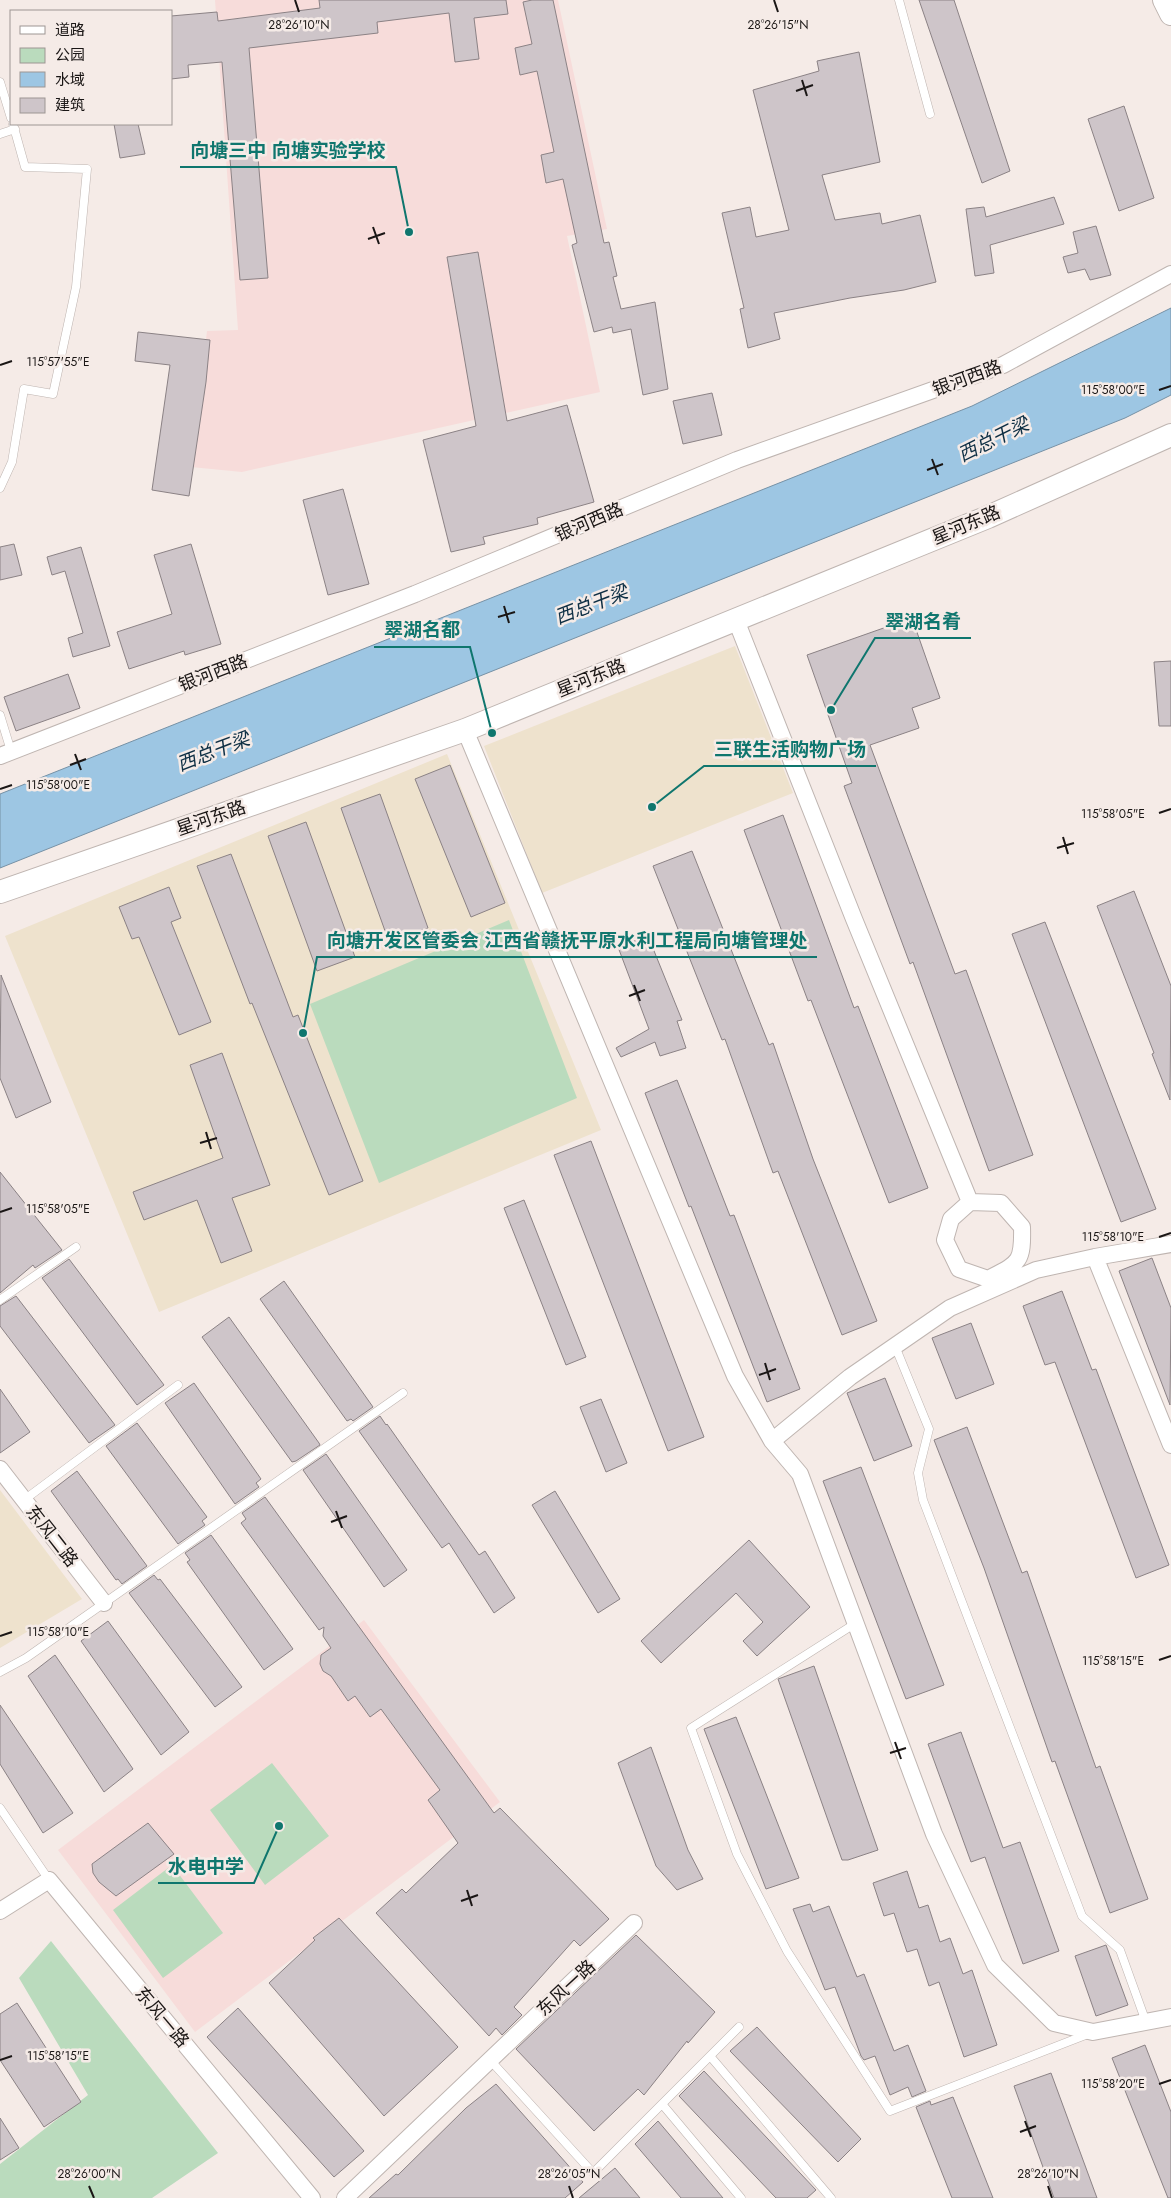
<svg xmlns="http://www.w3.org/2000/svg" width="1171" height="2198" font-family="Jost,'Noto Sans SC',sans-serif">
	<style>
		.commercial { fill: #eee2cd }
		.education { fill: #f7dcda }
		.green { fill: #badbbd }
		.water { fill: #9dc6e3; stroke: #7691a5 }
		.building { fill: #cec5c9; stroke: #8b8285 }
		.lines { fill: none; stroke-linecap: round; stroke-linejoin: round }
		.lane-casing { stroke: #bfb5b1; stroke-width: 9 }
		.street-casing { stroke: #bfb5b1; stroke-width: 18 }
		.secondary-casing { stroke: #bfb5b1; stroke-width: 24 }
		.lane { stroke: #fff; stroke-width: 8 }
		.street { stroke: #fff; stroke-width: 16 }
		.secondary { stroke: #fff; stroke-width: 22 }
		.ticks { fill: none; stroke: #1a1615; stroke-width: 2 }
		.labels { text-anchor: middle; stroke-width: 5; stroke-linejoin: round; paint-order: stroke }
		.street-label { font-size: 18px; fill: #1a1615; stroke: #f5ebe7 }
		.water-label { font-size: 19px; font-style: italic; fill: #0e2f44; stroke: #f5ebe7 }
		.ticks-label { font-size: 12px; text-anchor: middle; fill: #1a1615; stroke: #f5ebe7; stroke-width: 5; stroke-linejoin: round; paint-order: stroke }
		.leader { fill: none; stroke: #0f766e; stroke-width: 2 }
		.callout-dot { fill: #0f766e; stroke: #f5ebe7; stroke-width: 2 }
		.callout-label { font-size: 19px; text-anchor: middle; font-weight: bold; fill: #0f766e; stroke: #f5ebe7; stroke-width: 5; stroke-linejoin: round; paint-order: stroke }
	</style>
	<rect width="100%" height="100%" fill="#f5ebe7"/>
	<path class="commercial" d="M735,646L793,793L542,893L484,746Z
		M447,754L601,1130L159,1312L5,936Z
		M0,1490L82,1599L0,1648Z"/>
	<path class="education" d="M215,0H558L607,229L567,236L600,392L242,472L191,467L207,331L238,330Z
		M364,1620L500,1802L195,2032L58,1850Z"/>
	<path class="green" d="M509,920L577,1098L379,1183L310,1004Z
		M272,1763L329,1836L265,1885L210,1810Z
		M172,1865L223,1933L163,1978L113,1910Z
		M51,1941L218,2153L152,2198H0V2164L88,2095L19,1978Z"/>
	<path class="water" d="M1171,308V395L1125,418L0,868V794L972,406Z"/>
	<path class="building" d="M319,0H506L508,14L474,18L479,59L455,62L449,13L377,22L378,33L249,48L268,278L240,280L222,62L188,65L189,77L171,79V16L217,12L218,21L320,8Z
		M532,0H553L604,243L609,242L617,276L613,277L621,309L655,302L668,389L643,395L631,329L613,333L612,327L594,332L572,245L577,243L563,179L546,183L541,155L554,152L537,71L520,75L515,48L532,44L523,2Z
		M919,0H954L1010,171L982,183Z
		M859,52L880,162L822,175L835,220L880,213L882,224L920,215L936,282L904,290L850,298L774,313L780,339L748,348L740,309L744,308L722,213L750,207L756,237L789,230L753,90L819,71L817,61Z
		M1124,106L1154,198L1119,211L1088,119Z
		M114,124H138L145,154L120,158Z
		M1054,197L1064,224L990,245L994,273L975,276L966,209L984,207L986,217Z
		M1096,226L1111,275L1090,280L1085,269L1068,273L1063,257L1078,253L1073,232Z
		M478,252L507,421L567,405L594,502L537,518L538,524L483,537L485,544L451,552L423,440L476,426L447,257Z
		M138,332L210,340L206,382L189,496L152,490L170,365L135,361Z
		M712,393L722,435L683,444L673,401Z
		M343,489L369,584L328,595L303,500Z
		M14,544L22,575L0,580V547Z
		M191,544L221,644L185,655L184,651L129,669L117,632L172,614L154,555Z
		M81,547L110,646L73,657L68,638L83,633L65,571L52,575L47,557Z
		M912,618L940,698L912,708L919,728L870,745L955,974L966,970L1033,1155L989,1171L913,962L910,964L844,786L852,783L807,655Z
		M1171,661V726H1159L1154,662Z
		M68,674L80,708L16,731L4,697Z
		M450,765L505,903L471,917L415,779Z
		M380,794L428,928L389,942L341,808Z
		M783,815L854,1008L858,1006L928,1188L889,1203L811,1000L808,1001L744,830Z
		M306,822L355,957L317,971L268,836Z
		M692,851L769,1045L773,1043L813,1159L877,1321L842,1335L778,1171L773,1173L725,1039L722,1040L653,866Z
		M231,854L293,1017L298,1015L363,1181L329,1195L252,1003L250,1004L197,866Z
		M169,887L181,918L171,922L211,1022L179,1035L139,937L132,939L119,907Z
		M1134,891L1171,986L1170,1100L1152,1054L1154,1053L1097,906Z
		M1045,922L1156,1209L1121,1222L1012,934Z
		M648,936L682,1020L677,1021L686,1048L660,1056L655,1042L621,1057L616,1048L649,1029L618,947Z
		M1,975L51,1102L16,1118L0,1078Z
		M222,1053L270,1185L232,1198L252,1251L221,1263L197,1200L144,1220L133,1192L223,1158L190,1065Z
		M677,1080L730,1216L734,1215L800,1389L767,1402L691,1206L689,1207L645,1093Z
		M591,1141L704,1437L668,1451L554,1155Z
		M0,1172L62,1250L35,1268L33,1265L0,1293Z
		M524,1200L586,1357L566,1365L504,1208Z
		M1152,1258L1171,1308L1170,1405L1119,1271Z
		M69,1259L164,1385L137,1405L42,1278Z
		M284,1281L373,1407L353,1421L351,1419L347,1421L260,1299Z
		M1062,1291L1092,1370L1096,1369L1169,1565L1136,1578L1055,1362L1045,1365L1023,1306Z
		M16,1296L115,1425L89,1443L0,1326V1306Z
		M229,1317L319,1443L320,1445L296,1461L292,1462L202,1337Z
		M971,1323L994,1384L956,1399L932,1338Z
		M885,1378L912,1446L874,1461L847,1393Z
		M194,1383L261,1479L256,1483L259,1487L235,1504L165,1403Z
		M0,1389L30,1432L0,1453Z
		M601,1399L627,1463L606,1472L580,1407Z
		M380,1416L386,1425L387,1424L479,1555L485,1551L515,1598L494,1613L449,1543L442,1548L359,1431Z
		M137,1423L207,1517L202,1521L205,1525L178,1544L106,1446Z
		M967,1427L1022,1573L1027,1571L1096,1768L1100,1766L1148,1899L1110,1913L1055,1761L1052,1762L984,1568L934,1440Z
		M326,1454L407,1570L384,1587L303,1470Z
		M861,1467L944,1685L906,1699L823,1481Z
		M77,1471L147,1566L122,1584L118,1579L116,1580L51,1491Z
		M555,1491L620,1599L598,1613L532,1505Z
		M265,1497L494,1813L500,1808L609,1919L580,1946L574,1940L514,2007L522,2015L502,2035L496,2028L489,2036L376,1913L402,1889L406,1893L458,1843L428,1800L440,1790L381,1709L370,1717L355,1696L348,1701L331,1676L323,1671L320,1664L321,1655L331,1648L323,1636L324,1627L319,1630L241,1523L246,1519L242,1513Z
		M211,1535L293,1649L264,1670L187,1562L190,1560L185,1553Z
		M749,1540L810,1607L757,1656L743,1641L763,1622L736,1593L661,1663L641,1641Z
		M154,1575L158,1580L160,1579L242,1687L215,1707L129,1593Z
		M108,1621L189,1732L161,1755L81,1641Z
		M55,1655L133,1769L104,1792L28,1676Z
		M814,1666L878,1850L848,1860H842L778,1679Z
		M0,1705L73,1813L43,1833L0,1764Z
		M736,1717L799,1878L766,1889L704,1729Z
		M961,1732L1003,1848L1020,1842L1059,1951L1023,1964L985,1857L971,1862L928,1744Z
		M651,1747L688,1850L703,1879L677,1890L656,1866L618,1763Z
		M148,1823L174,1854L116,1896L99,1882L93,1873L92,1864Z
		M907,1871L919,1908L928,1905L940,1942L950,1938L963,1974L972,1970L997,2045L964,2057L939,1982L929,1986L917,1949L907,1952L894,1913L884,1916L873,1883Z
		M810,1904L813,1912L829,1906L857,1977L864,1974L894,2051L908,2045L926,2091L912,2097L908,2087L890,2095L875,2056L864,2060L861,2056L835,1987L825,1990L793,1909Z
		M339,1918L458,2047L384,2116L269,1983L315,1940L313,1938Z
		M636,1935L715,2012L688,2043L687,2041L644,2095L638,2089L594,2131L516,2049Z
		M1106,1945L1128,2005L1096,2016L1075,1956Z
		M17,2003L81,2102L44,2127L0,2060V2014Z
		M238,2008L364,2151L334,2177L207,2037Z
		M757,2027L861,2139L838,2162L730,2051Z
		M1145,2045L1171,2112V2198H1168L1112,2058Z
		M704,2071L816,2190L807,2198H776L679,2096Z
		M1051,2073L1097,2198H1054L1014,2086Z
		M496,2084L583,2182L565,2198H369L396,2174L398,2175L466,2108Z
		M953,2097L993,2198H952L916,2107L930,2101L931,2105Z
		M0,2118L19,2148L0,2160Z
		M658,2121L723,2198H681L635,2144Z
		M615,2168L640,2198H579Z"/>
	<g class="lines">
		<defs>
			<path id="lane" d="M899,0L930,114
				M0,82L11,118
				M0,134L15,129
				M0,488L12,462L24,389L53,394L76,287L87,169L25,167L13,124
				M0,715L11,751
				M0,1300L76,1247
				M895,1346L929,1429L918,1473L923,1500L1082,1916L1120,1950L1146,2022
				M24,1500L178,1385
				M856,1623L691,1728L737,1854L787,1951L890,2111L1088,2034
				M0,1672L26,1658L403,1393
				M0,1808L49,1880
				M710,2056L831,2198
				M490,2060L593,2173L739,2027
				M662,2104L741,2198"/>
			<path id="street" d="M736,620L854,919L970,1202L1001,1203L1022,1227C1023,1263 1019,1263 988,1279L959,1269L945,1240L951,1219L970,1202
				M465,730L735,1376L772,1441L800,1474L934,1834L995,1965L1054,2023L1093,2032L1171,2017
				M0,756L415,594L737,460L1003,365L1171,274
				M1095,1257L1171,1244
				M772,1441L850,1377L950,1308L1036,1270L1095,1257L1171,1445
				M0,1469L104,1603
				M0,1911L49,1880L312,2198
				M345,2198L634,1923"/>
			<path id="secondary" d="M1164,0L1171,14
				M0,892L465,730L988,517L1171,435"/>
		</defs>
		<use href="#lane" class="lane-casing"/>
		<use href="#street" class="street-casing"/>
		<use href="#secondary" class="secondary-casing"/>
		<use href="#lane" class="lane"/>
		<use href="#street" class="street"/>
		<use href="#secondary" class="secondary"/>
	</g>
	<path class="ticks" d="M295,0L299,12M774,0L778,12M802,80L807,96M796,91L813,85M373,227L379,244M368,239L385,233M0,365L12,361M1159,390L1171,386M932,459L938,475M927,470L943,464M504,606L509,623M498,617L515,612M75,754L81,770M70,765L86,759M0,789L12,785M1159,813L1171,809M1063,837L1068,854M1057,848L1074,843M634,985L640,1001M629,996L645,990M206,1132L211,1149M200,1143L217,1138M0,1212L12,1208M1159,1237L1171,1233M765,1363L770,1380M759,1375L776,1369M336,1511L342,1528M331,1522L347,1516M0,1636L12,1632M1159,1660L1171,1656M895,1742L901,1759M890,1753L906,1748M467,1890L472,1906M461,1901L478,1895M0,2060L12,2056M1159,2084L1171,2080M1025,2121L1031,2137M1020,2132L1036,2126M89,2186L94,2198M569,2186L573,2198M1048,2186L1052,2198"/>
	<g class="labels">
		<g class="street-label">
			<text transform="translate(967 378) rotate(-20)" y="6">银河西路</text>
			<text transform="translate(589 522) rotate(-23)" y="6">银河西路</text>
			<text transform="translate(966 525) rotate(-23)" y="6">星河东路</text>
			<text transform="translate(213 673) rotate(-21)" y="6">银河西路</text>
			<text transform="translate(591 678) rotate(-22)" y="6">星河东路</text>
			<text transform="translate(211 818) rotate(-19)" y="6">星河东路</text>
			<text transform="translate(52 1536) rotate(52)" y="6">东风二路</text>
			<text transform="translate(566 1988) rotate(-43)" y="6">东风一路</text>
			<text transform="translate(162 2017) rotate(50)" y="6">东风一路</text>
		</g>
		<g class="water-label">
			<text transform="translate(993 439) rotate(-26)" y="7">西总干梁</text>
			<text transform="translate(591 604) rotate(-21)" y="7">西总干梁</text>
			<text transform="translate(213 751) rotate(-21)" y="7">西总干梁</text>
		</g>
	</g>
	<g class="ticks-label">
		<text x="299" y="29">28°26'10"N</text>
		<text x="778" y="29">28°26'15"N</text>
		<text x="58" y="366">115°57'55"E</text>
		<text x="1113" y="394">115°58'00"E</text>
		<text x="58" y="789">115°58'00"E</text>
		<text x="1113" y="818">115°58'05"E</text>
		<text x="58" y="1213">115°58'05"E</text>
		<text x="1113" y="1241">115°58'10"E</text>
		<text x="58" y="1636">115°58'10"E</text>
		<text x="1113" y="1665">115°58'15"E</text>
		<text x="58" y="2060">115°58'15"E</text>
		<text x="1113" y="2088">115°58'20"E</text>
		<text x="89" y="2178">28°26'00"N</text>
		<text x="569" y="2178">28°26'05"N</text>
		<text x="1048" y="2178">28°26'10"N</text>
	</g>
	<path class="leader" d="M409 232L396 167H180M831 710L875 638H971M492 733L470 647H374M652 807L704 766H876M303 1033L317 957H817M279 1826L254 1883H158"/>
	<g class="callout-dot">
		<circle cx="409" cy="232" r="5"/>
		<circle cx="831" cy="710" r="5"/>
		<circle cx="492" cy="733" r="5"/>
		<circle cx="652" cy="807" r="5"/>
		<circle cx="303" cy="1033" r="5"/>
		<circle cx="279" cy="1826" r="5"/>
	</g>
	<g class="callout-label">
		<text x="288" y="157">向塘三中 向塘实验学校</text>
		<text x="923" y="628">翠湖名肴</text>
		<text x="422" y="636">翠湖名都</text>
		<text x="790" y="756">三联生活购物广场</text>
		<text x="567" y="947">向塘开发区管委会 江西省赣抚平原水利工程局向塘管理处</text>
		<text x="206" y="1873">水电中学</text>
	</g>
	<rect x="10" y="10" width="162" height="115" fill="#f5ebe7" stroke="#9d9693"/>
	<rect x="20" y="26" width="25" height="8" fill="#ffffff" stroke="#9d9693"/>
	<text x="55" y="35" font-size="15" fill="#1a1615">道路</text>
	<rect x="20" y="48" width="25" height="15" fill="#badbbd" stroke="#9d9693"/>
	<text x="55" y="60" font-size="15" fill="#1a1615">公园</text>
	<rect x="20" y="72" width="25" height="15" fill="#9dc6e3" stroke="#9d9693"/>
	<text x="55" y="85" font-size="15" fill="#1a1615">水域</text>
	<rect x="20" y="98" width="25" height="15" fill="#cec5c9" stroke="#9d9693"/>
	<text x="55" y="110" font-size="15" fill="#1a1615">建筑</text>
</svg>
